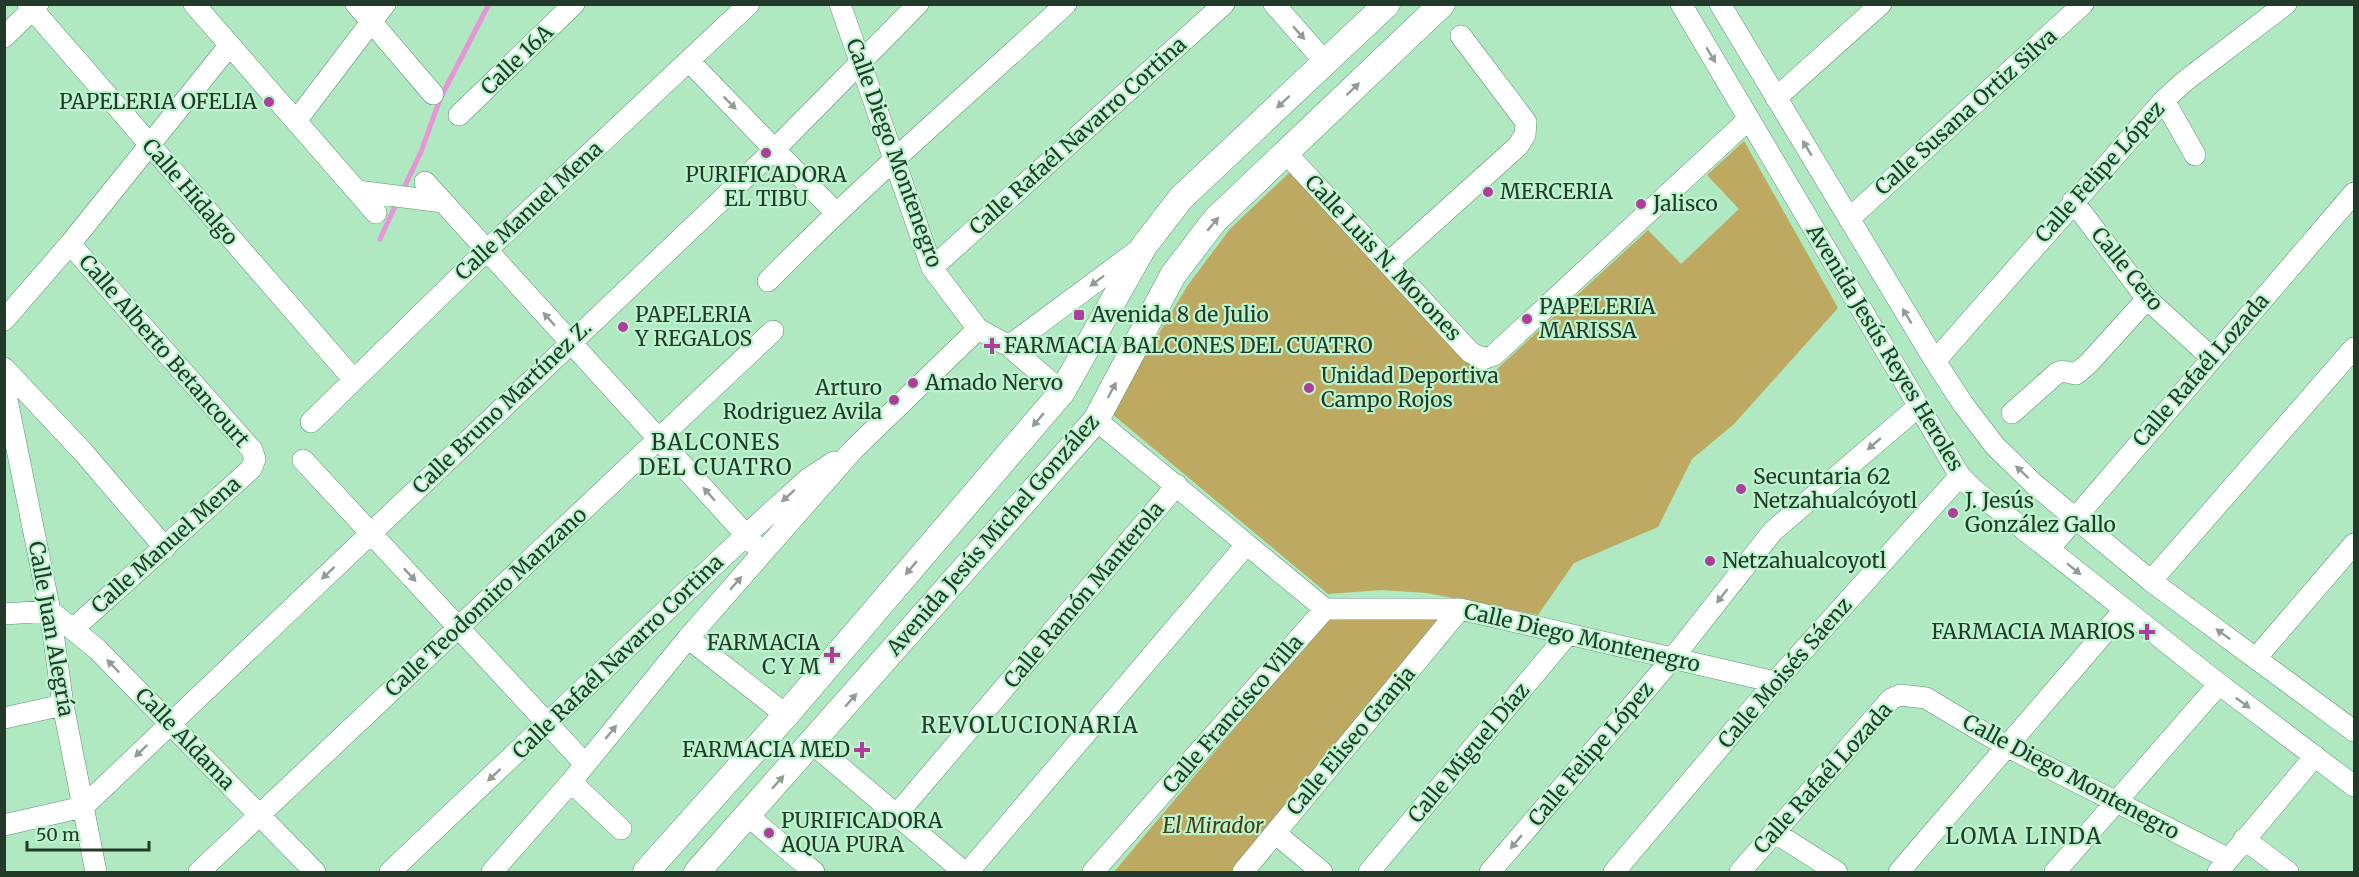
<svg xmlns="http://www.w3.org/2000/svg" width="2359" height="877" font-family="Merriweather,serif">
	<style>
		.green { fill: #bda961 }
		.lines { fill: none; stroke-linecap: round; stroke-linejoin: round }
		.stream { stroke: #e696d6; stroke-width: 5 }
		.minor-casing { stroke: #5c926e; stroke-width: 22 }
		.major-casing { stroke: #5c926e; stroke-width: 27 }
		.minor { stroke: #fff; stroke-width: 21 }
		.major { stroke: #fff; stroke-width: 26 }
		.oneway { fill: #919c94 }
		.poi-dot { fill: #ad3e9c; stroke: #bcf5ce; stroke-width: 2 }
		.labels { text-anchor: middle; stroke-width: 4.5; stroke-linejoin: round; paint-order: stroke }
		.street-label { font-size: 21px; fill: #233a2a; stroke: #bcf5ce }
		.poi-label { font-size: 21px; fill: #233a2a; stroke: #bcf5ce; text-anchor: start }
		.park-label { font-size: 21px; font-style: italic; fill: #473c11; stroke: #bcf5ce }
		.neighbourhood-label { font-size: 22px; letter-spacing: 1.5px; fill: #233a2a; stroke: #bcf5ce }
	</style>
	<rect width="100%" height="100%" fill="#afe8c1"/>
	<path class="green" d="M1744,141L1838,308L1734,424L1692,459L1658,527L1574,563L1538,615L1427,593L1382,590L1328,594L1111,413L1188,285L1230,229L1291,171L1485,380L1648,230L1681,264L1739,209L1707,175Z
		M1328,617L1444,620L1235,872H1114Z"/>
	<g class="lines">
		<path class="stream" d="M402,192L421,152L440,99L489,4
			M380,239L398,200"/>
		<defs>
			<path id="minor" d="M28,4L354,380
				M194,4L376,213
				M356,4L433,94
				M840,4L932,268L978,329L1009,346L1062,392
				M1274,4L1325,62
				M1681,4L1960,476L1974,490L2219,684L2354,786
				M1720,4L1935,361L1963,404L1995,446L2034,484L2151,581L2354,731
				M4,37L38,4
				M689,61L835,212
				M1776,98L1881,4
				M2164,100L2195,155
				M459,115L574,4
				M296,121L385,4
				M1286,153L1470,352L1483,359L1494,355L1749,119
				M425,182L756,546
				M357,191L443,202
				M2073,201L2147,299L2211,357
				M1849,219L2083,4
				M70,244L252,450L255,459L251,469L73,629
				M1388,263L1518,146L1525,135L1526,122L1461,36
				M932,268L1224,4
				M768,281C863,184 966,96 1066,4
				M4,320L70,244L229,46
				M1009,346L1141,248
				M1935,361L2164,100L2185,81L2286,4
				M4,368L84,453L165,548
				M4,385L50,611L63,705L96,872
				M2012,413L2057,373L2062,371L2076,374L2089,363L2147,299
				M1096,420L1325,609H1460L1775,682
				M311,422L487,250L749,4
				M303,460L585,764
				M2049,549L2354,193
				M2151,581L2354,348
				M4,614L50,611L97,649L315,872
				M688,638L786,715
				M2256,658L2354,544
				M4,718L63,705
				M813,744L964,872
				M571,782L621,829
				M897,814L1177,485
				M748,816L814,872
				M4,825L83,807L775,149L918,4
				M1774,832L1837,872
				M1275,833L1322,872
				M2244,839L2288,872
				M199,872L773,331
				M390,872L746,535L809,478L834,462
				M492,872L571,782L688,638L853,450L978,329
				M968,872L1246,545
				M1093,872L1325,609
				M1243,872L1460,609
				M1369,872L1568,634
				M1490,872L1672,659L1773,531L1919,406
				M1614,872L1775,682L1960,476
				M1740,872L1891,699L1900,695L1926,698L2006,746L2229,859
				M1899,872L2124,610
				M2055,872L2219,684
				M2218,872L2315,756"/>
			<path id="major" d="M646,872L786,715L1062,392L1144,246L1181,198L1387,4
				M697,872L1096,420L1173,275L1215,220L1442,4"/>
		</defs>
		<use href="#minor" class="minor-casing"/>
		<use href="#major" class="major-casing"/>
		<use href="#minor" class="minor"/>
		<use href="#major" class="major"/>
	</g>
	<defs><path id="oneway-solid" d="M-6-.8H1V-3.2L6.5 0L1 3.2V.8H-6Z" transform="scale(1.5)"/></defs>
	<g class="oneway">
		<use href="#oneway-solid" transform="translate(1299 33) rotate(49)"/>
		<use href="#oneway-solid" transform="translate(1711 55) rotate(59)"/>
		<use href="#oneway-solid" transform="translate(1353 89) rotate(-44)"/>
		<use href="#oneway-solid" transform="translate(1283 102) rotate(137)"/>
		<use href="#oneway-solid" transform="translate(730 103) rotate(45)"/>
		<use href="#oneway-solid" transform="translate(1807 148) rotate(-121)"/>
		<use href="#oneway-solid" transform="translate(1213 224) rotate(-50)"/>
		<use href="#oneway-solid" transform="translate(1097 281) rotate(143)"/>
		<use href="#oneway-solid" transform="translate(1907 316) rotate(-121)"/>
		<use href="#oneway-solid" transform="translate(549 319) rotate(-132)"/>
		<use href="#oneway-solid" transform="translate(1112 390) rotate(-62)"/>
		<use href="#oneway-solid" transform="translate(1038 420) rotate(130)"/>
		<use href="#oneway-solid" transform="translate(1874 444) rotate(139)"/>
		<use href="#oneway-solid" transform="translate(2022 472) rotate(-137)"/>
		<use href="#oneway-solid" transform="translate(709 494) rotate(-132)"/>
		<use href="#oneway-solid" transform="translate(788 496) rotate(138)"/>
		<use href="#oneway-solid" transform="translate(911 568) rotate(130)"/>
		<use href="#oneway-solid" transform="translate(2074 569) rotate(39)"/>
		<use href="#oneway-solid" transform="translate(328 573) rotate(137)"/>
		<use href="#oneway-solid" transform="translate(410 575) rotate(47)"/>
		<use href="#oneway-solid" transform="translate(736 583) rotate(-49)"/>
		<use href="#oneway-solid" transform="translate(1722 596) rotate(128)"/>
		<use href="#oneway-solid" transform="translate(2223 634) rotate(-144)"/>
		<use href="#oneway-solid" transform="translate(113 666) rotate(-134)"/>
		<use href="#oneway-solid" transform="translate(851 700) rotate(-49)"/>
		<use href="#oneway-solid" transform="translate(2243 703) rotate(36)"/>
		<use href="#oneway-solid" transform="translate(611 732) rotate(-51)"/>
		<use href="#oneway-solid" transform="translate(141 751) rotate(136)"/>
		<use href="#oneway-solid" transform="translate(494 775) rotate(137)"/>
		<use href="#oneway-solid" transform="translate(778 782) rotate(-48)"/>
		<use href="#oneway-solid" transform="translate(1516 842) rotate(130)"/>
	</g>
	<g class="poi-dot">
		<circle cx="269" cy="102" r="6"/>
		<circle cx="766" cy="153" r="6"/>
		<circle cx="1488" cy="192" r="6"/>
		<circle cx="1641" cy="204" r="6"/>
		<rect x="1073" y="309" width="12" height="12" rx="3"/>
		<circle cx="1527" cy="319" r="6"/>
		<circle cx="623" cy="327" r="6"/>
		<path d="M989 337h6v6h6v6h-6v6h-6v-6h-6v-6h6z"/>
		<circle cx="913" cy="383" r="6"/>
		<circle cx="1309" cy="388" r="6"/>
		<circle cx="894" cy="400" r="6"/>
		<circle cx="1741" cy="489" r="6"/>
		<circle cx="1953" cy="513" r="6"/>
		<circle cx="1710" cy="561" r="6"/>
		<path d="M2144 623h6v6h6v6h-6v6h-6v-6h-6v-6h6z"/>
		<path d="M829 646h6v6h6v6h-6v6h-6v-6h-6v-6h6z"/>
		<path d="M859 741h6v6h6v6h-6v6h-6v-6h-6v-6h6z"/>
		<circle cx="769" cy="833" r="6"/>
	</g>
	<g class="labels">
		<g class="street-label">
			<text transform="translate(517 60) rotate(-44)" y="7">Calle 16A</text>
			<text transform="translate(1966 112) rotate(-42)" y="7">Calle Susana Ortiz Silva</text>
			<text transform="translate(1078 136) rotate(-42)" y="7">Calle Rafaél Navarro Cortina</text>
			<text transform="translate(894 153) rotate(70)" y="7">Calle Diego Montenegro</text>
			<text transform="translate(2100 172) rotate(-48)" y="7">Calle Felipe López</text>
			<text transform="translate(190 192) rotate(49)" y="7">Calle Hidalgo</text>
			<text transform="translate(529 211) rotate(-43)" y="7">Calle Manuel Mena</text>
			<text transform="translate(1383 258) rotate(47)" y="7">Calle Luis N. Morones</text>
			<text transform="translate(2127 269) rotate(51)" y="7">Calle Cero</text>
			<text transform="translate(1885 348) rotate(59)" y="7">Avenida Jesús Reyes Heroles</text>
			<text transform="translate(164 351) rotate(49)" y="7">Calle Alberto Betancourt</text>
			<text transform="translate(2201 370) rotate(-49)" y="7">Calle Rafaél Lozada</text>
			<text transform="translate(502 407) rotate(-44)" y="7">Calle Bruno Martínez Z.</text>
			<text transform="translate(993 535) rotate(-49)" y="7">Avenida Jesús Michel González</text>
			<text transform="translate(166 545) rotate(-42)" y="7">Calle Manuel Mena</text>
			<text transform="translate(1084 595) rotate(-50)" y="7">Calle Ramón Manterola</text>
			<text transform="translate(486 602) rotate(-43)" y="7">Calle Teodomiro Manzano</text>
			<text transform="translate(51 629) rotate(80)" y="7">Calle Juan Alegría</text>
			<text transform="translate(1582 638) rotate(13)" y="7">Calle Diego Montenegro</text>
			<text transform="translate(618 657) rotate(-44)" y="7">Calle Rafaél Navarro Cortina</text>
			<text transform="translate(1785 673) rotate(-49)" y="7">Calle Moisés Sáenz</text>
			<text transform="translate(1233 714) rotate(-49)" y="7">Calle Francisco Villa</text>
			<text transform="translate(185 739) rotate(46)" y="7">Calle Aldama</text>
			<text transform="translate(1351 741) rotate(-50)" y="7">Calle Eliseo Granja</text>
			<text transform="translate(1469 753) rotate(-50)" y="7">Calle Miguel Díaz</text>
			<text transform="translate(1591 754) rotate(-50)" y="7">Calle Felipe López</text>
			<text transform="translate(2071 777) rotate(28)" y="7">Calle Diego Montenegro</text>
			<text transform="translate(1823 778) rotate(-48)" y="7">Calle Rafaél Lozada</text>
		</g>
		<g class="poi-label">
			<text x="257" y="109" text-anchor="end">PAPELERIA OFELIA</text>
			<text x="766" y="182" text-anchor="middle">PURIFICADORA<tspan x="766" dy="24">EL TIBU</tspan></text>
			<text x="1500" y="199">MERCERIA</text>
			<text x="1653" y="211">Jalisco</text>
			<text x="1539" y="314">PAPELERIA<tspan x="1539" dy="24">MARISSA</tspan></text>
			<text x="635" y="322">PAPELERIA<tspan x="635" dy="24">Y REGALOS</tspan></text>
			<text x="1091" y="322">Avenida 8 de Julio</text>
			<text x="1004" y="353">FARMACIA BALCONES DEL CUATRO</text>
			<text x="1321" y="383">Unidad Deportiva<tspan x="1321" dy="24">Campo Rojos</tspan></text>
			<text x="925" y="390">Amado Nervo</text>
			<text x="882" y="395" text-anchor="end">Arturo<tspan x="882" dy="24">Rodriguez Avila</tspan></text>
			<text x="1753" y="484">Secuntaria 62<tspan x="1753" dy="24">Netzahualcóyotl</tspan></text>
			<text x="1965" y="508">J. Jesús<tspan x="1965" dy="24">González Gallo</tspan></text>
			<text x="1722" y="568">Netzahualcoyotl</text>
			<text x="2135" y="639" text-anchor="end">FARMACIA MARIOS</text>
			<text x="820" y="650" text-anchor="end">FARMACIA<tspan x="820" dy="24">C Y M</tspan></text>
			<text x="850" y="757" text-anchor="end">FARMACIA MED</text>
			<text x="781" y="828">PURIFICADORA<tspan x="781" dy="24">AQUA PURA</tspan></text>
		</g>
		<g class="park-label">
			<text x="1213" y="833">El Mirador</text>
		</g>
		<g class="neighbourhood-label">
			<text x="716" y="450">BALCONES<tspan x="716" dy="25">DEL CUATRO</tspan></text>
			<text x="1030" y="733">REVOLUCIONARIA</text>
			<text x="2024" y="844">LOMA LINDA</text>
		</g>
	</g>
	<rect width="2359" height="877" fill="none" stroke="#233a2a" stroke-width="12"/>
	<path d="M27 841v9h122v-9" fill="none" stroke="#233a2a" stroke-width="3"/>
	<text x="36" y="841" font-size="18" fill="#233a2a" stroke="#bcf5ce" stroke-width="4.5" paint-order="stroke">50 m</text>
</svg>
